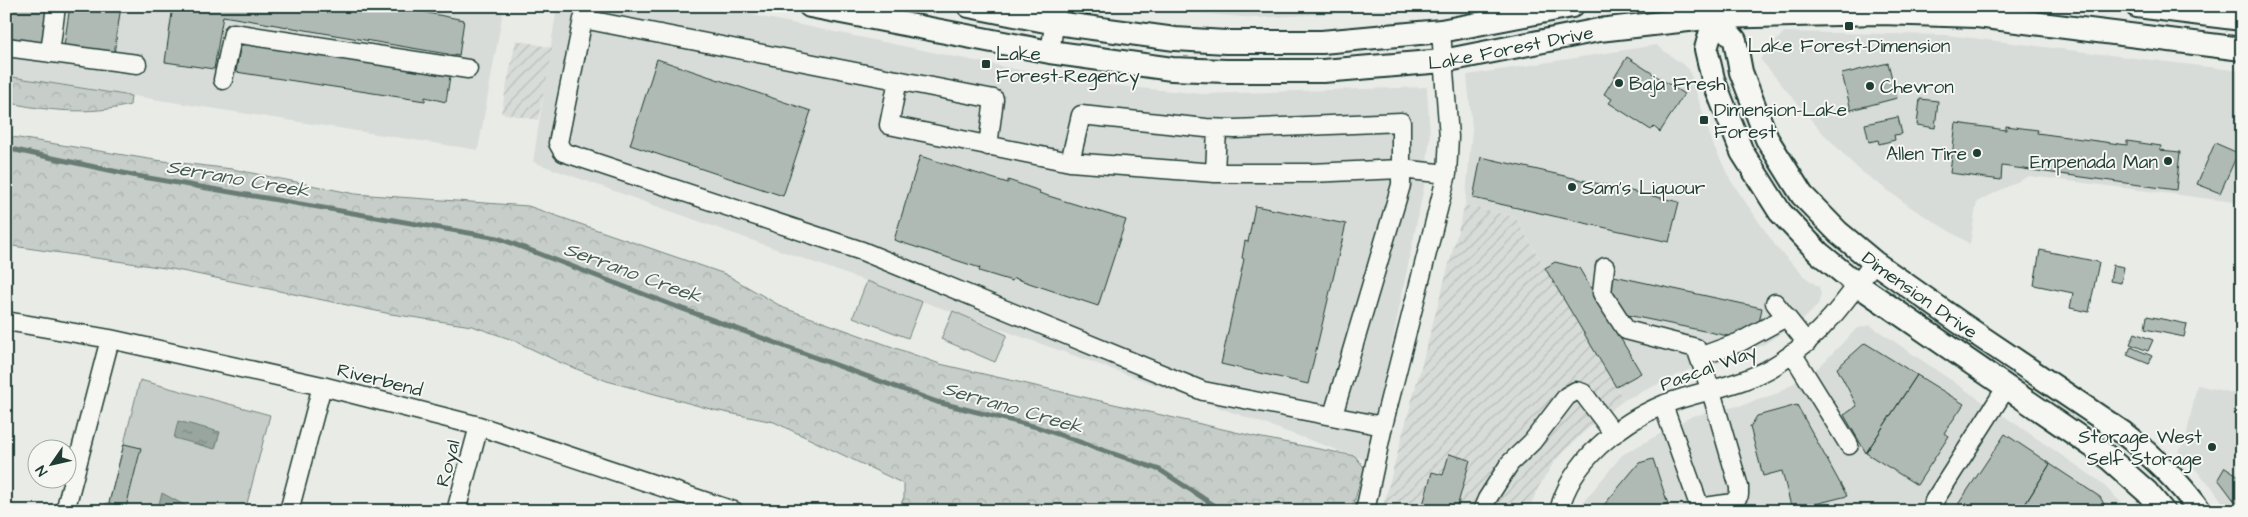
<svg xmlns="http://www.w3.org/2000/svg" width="2248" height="517" font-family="'Architects Daughter',sans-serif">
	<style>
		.built { fill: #d8dcd8 }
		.industrial { fill: url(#industrial-furrows) }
		.green { fill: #c7cec9; stroke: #73867e }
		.forest { fill: url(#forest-crowns); stroke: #73867e }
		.water { fill: url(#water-ripples); stroke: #687c75 }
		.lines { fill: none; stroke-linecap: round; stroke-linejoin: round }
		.stream { stroke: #687c75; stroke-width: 5 }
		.building { fill: #b0bab5; stroke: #1f3d34 }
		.minor-casing { stroke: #1f3d34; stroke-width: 21 }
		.major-casing { stroke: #1f3d34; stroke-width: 26 }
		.minor { stroke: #f6f6f2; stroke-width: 18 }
		.major { stroke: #f6f6f2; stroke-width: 22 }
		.poi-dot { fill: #1f3d34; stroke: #f6f6f2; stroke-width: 2 }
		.labels { text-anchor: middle; stroke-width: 4; stroke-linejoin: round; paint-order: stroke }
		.poi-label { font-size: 19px; fill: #1f3d34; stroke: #f6f6f2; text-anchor: start }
		.street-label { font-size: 19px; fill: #1f3d34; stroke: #f6f6f2 }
		.water-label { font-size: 20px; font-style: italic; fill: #445c54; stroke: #f6f6f2 }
	</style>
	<defs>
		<pattern id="industrial-furrows" width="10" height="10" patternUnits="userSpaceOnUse" patternTransform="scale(1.25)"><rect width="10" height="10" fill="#d8dcd8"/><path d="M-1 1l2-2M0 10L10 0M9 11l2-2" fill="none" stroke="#b9beba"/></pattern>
		<pattern id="forest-crowns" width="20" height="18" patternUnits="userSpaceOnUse" patternTransform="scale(1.25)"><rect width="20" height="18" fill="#c7cec9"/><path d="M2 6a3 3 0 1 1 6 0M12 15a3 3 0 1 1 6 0" fill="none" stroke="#aab2ad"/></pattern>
		<pattern id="water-ripples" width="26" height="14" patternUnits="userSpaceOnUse" patternTransform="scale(1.25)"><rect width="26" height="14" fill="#99a6a0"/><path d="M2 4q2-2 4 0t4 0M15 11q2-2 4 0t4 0" fill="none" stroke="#7c8883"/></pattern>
	</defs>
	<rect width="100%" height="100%" fill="#e9ebe7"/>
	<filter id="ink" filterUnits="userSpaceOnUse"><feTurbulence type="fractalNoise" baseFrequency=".02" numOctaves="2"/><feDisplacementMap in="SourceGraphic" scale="10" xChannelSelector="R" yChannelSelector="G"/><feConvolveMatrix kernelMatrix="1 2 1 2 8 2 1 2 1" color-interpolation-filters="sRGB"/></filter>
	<g filter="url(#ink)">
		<path class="built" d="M6,6H504L478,150L6,76Z
			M557,6H709L1078,82L1203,94L1427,87L1430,137L1424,187L1368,461L533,162Z
			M1099,6H1432L1434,8L1257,18Z
			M1784,32L1947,35L2242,71V203L2029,176L1977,202L1970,244L1912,208L1858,169L1819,129L1760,59Z
			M1656,45L1689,69L1712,142L1731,181L1777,248L1805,277L1819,287L1821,294L1818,305L1805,318L1763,345L1714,365L1691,369L1624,400L1515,217L1465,205L1472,129L1467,75Z
			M1870,325L2098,480L2130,511H1579L1580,506L1622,455L1692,416L1743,405L1778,393L1819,367L1856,329Z
			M2197,385L2242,395V511H2229L2211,486L2178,451L2185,442Z"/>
		<path class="industrial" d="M516,40L553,48L538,120L501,113Z
			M1465,205L1515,217L1624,400L1584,432L1554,462L1538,488L1528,511L1382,510Z"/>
		<path class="green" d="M867,281L922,302L908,338L853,317Z
			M953,311L1007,335L995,362L941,339Z
			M140,380L270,415L245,511H104L106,503H109Z"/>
		<path class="forest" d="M6,76L131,96L130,105C90,115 45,111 6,102Z
			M6,136L155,160L232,169L355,194L528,206L725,274L784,308L940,364L1257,437L1355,456L1367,471L1360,481L1352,511H898L904,497V484L774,422L714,410L607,381L559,362L513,340L472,326L391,314L172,269L6,245Z"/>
		<path class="water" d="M178,421L220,432L215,449L174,438Z
			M162,493L195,511H157Z"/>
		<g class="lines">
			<path class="stream" d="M6,148L137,176L498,238L672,305L937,402L1037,427L1160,470L1223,511"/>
		</g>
		<path class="building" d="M6,6H29L42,8L48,13L43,43L6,37Z
			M70,6H121L114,54L64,46Z
			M173,6H392L464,20L459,56L223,16L214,69L165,62Z
			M247,42L450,76L446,102L425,97V101L236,72L240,48Z
			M1627,57L1684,94L1660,132L1654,127L1651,130L1609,103L1612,99L1604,94Z
			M657,59L811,111L783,196L630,145Z
			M1888,63L1897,98L1851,110L1842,74Z
			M1920,99L1938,101L1935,128L1917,125Z
			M1898,117L1902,134L1894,135L1895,140L1879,144L1878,140L1869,142L1865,124Z
			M1956,123L2006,130V126L2038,130L2037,133L2127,145V141L2161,146L2160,150L2180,152L2176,190L2002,166L2001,180L1950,173Z
			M2215,143L2238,153L2220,193L2197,184Z
			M920,156L1008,183V180L1040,191L1039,193L1126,220L1098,306L1014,278L1012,281L979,271L980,268L894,240Z
			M1481,157L1679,202L1669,242L1473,198Z
			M1255,206L1346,224L1308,384L1221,364L1244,259L1242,258L1245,241L1248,242Z
			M2040,250L2099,262L2089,312L2070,308L2073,293L2034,285Z
			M1555,262L1579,268L1641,373L1616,387L1545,268Z
			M2113,265L2124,267L2121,283L2110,281Z
			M1614,276L1762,308L1759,323L1733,337L1627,315L1611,288Z
			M2147,316L2187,324L2184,337L2145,329Z
			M2135,333L2153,340L2148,351L2130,344Z
			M1865,343L1917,375L1866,453L1844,415L1857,406L1837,368Z
			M2131,347L2152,356L2149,364L2127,355Z
			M1917,375L1964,404L1944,433L1949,436L1917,485L1866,453Z
			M1797,405L1847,496L1792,510L1782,471L1763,476L1750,427L1757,416Z
			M2242,423V454L2235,453Z
			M2005,434L2050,464L2021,511H1957L1955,509Z
			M124,444L141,448L126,507L109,503Z
			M1449,454L1470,460L1456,511H1445L1423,505L1432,472L1443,475Z
			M1653,459L1668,504L1654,508L1655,511H1599L1639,463Z
			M2050,464L2100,497L2108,511H2021Z
			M2225,467L2242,478V511L2218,479Z"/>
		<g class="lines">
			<defs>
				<path id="minor" d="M6,47L137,64
					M1050,52L1057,6
					M50,53L56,6
					M223,80L233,33L468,69
					M898,80L889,125L1070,162L1215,173H1310L1401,169L1447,174
					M988,146L994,99L583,19L558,143L563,152L862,251L1203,391L1383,426
					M1070,162L1081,115L1206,128L1235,129L1401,122V185L1333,415
					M1215,173L1217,129
					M1605,267L1602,293L1626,330L1696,348L1711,391L1739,487V495L1733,503L1705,507L1699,505L1663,405
					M1775,303L1807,343
					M6,321L110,339L322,386L479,426L734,511
					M1792,353L1849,445
					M1699,357L1740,342L1786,317
					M65,511L110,339
					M289,511L322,386
					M456,511L479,426
					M1365,511L1383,426L1447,174L1449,137L1441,31
					M1482,511L1487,499L1510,463L1532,442L1567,396L1576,391L1583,393L1614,434
					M1559,511C1571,461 1619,423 1665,404C1702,390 1744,386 1779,363C1820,337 1846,301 1874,262
					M1936,511L1933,505L1934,501L2006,388"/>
				<g id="major">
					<path id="s1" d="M810,6L1050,52L1172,69L1226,71H1323L1443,61L1599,30L1715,17L1880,13L1977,16L2242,49"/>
					<path d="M969,6L1056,23L1175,39L1226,42H1322L1441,31L1572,6"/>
					<path d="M1714,6L1715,17L1706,49L1713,79L1742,152L1780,212L1819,253L1858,285L2104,454L2147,492L2163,511"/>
					<path d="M2137,6L2242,19"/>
					<path id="s2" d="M1715,17L1735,40L1741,72L1767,139L1802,195L1838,232L1874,262L1959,322L2122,432C2151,455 2179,481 2200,511"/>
				</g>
			</defs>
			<use href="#minor" class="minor-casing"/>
			<use href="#major" class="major-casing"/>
			<use href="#minor" class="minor"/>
			<use href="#major" class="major"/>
		</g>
	</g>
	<g class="poi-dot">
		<rect x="1844" y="21" width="10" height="10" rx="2.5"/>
		<rect x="981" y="59" width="10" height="10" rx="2.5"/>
		<circle cx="1619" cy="83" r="5"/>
		<circle cx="1870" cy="86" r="5"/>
		<rect x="1699" y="115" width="10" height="10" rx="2.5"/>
		<circle cx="1977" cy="153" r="5"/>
		<circle cx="2168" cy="161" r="5"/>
		<circle cx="1572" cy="187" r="5"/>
		<circle cx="2212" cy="447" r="5"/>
	</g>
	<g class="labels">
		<g class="poi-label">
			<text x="1849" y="52" text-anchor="middle">Lake Forest-Dimension</text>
			<text x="996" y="60">Lake<tspan x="996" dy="22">Forest-Regency</tspan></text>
			<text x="1629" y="90">Baja Fresh</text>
			<text x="1880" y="93">Chevron</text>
			<text x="1714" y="116">Dimension-Lake<tspan x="1714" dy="22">Forest</tspan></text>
			<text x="1967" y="160" text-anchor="end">Allen Tire</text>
			<text x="2158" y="168" text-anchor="end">Empenada Man</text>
			<text x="1582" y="194">Sam's Liquour</text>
			<text x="2202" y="443" text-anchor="end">Storage West<tspan x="2202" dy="22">Self Storage</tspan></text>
		</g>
		<g class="street-label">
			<text dy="7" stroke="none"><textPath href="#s1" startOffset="708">Lake Forest Drive</textPath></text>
			<text dy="7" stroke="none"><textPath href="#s2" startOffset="356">Dimension Drive</textPath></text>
			<text transform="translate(1708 367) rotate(-20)" y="7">Pascal Way</text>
			<text transform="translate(380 379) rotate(14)" y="7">Riverbend</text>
			<text transform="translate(447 463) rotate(-75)" y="7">Royal</text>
		</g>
		<g class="water-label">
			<text transform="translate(238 178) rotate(10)" y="7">Serrano Creek</text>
			<text transform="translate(633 272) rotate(20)" y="7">Serrano Creek</text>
			<text transform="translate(1013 407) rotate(16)" y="7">Serrano Creek</text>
		</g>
	</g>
	<rect width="2248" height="517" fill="none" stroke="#f6f6f2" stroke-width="25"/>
	<rect x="12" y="12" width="2223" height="492" fill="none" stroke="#1f3d34" stroke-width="2" filter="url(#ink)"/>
	<g transform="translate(52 464) rotate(236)"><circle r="24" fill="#f6f6f2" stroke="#a0aca6"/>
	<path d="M0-4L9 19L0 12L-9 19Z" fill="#1f3d34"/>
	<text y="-8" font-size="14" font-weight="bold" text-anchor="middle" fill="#1f3d34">N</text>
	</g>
</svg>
